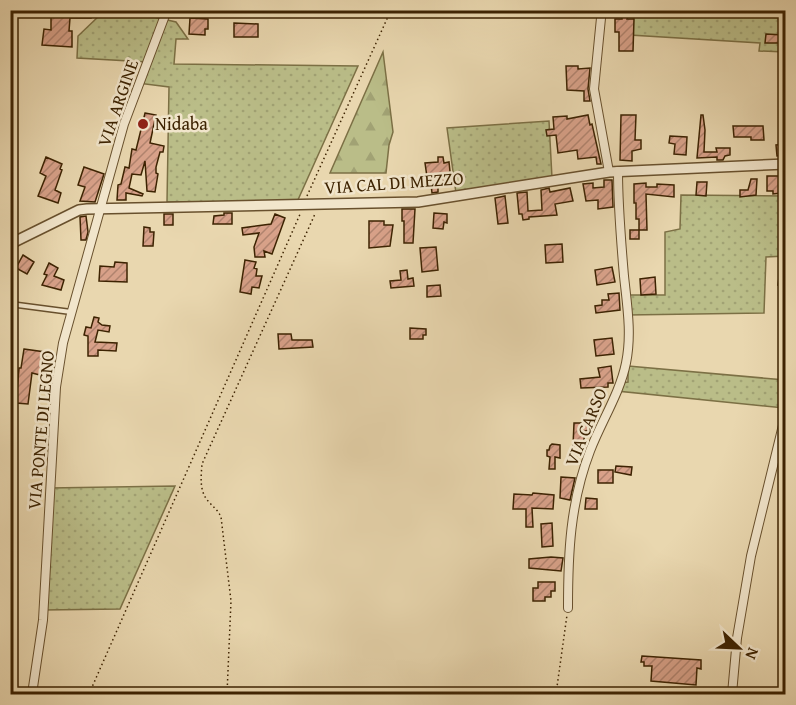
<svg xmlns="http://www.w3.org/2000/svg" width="796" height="705" font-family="'Gentium Book Plus',serif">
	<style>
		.grass { fill: url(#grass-dots); stroke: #7c7045; stroke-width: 1.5 }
		.forest { fill: url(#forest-firs); stroke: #7c7045; stroke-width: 1.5 }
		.building { fill: url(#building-hatch); stroke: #3d2302; stroke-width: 1.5 }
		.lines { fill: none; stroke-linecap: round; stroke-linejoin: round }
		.service-casing { stroke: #68502d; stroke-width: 7 }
		.minor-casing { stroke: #68502d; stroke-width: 10 }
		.tertiary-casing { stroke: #68502d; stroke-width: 12 }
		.path { stroke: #3d2302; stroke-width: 1.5; stroke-dasharray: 1.5 3; stroke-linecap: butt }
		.service { stroke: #f1e5cb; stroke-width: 4 }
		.minor { stroke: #f1e5cb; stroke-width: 8 }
		.tertiary { stroke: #f1e5cb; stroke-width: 9 }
		.poi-dot { fill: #8f2418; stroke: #f1e5cb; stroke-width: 2 }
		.labels { text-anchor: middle; stroke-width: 5; stroke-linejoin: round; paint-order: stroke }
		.street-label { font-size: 18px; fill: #3d2302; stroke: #f1e5cb }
		.poi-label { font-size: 18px; fill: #3d2302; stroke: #f1e5cb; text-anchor: start }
	</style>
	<defs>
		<pattern id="grass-dots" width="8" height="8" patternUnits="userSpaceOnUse" patternTransform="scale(1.5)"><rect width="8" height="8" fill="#babd88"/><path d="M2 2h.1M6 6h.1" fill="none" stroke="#a1a274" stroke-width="1.8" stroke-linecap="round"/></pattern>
		<pattern id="forest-firs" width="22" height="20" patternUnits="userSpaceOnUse" patternTransform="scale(1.5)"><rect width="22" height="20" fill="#babd88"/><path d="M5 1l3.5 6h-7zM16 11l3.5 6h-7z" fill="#a1a274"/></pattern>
		<pattern id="building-hatch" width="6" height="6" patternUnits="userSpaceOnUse" patternTransform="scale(1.5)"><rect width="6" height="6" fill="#d8a189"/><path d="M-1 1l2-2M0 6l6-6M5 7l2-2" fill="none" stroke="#b0836e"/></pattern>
	</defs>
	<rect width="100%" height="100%" fill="#e9d7af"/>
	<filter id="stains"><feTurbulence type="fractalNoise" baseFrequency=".00333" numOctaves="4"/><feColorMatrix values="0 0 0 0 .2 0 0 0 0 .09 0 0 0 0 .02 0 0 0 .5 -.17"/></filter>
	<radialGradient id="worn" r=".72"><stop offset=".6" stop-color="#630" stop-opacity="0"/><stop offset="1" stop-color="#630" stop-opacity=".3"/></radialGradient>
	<path class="grass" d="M646,11L785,18V52L759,51L760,43L630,35L634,15H646Z
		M100,15H145L176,22L188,39H176L174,64L358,66L297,202H167L169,87L137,83L147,62L77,58L78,36Z
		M549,121L552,178L456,193L447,128Z
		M681,195L785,196V256L766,257L764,313L627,315V295H665V232L680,229Z
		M628,366L785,380L784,408L617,391L621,383L628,382Z
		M175,486L120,609L43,610L49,488Z"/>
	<path class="forest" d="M383,52L393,132L389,145L386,173H330Z"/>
	<path class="building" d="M51,10H91V18H70L69,31H72V47L42,45L44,29L51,30Z
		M622,10H629L627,19H634L633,51H619V32H615V19H622Z
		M190,18L208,19V29H205V35L189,34Z
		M234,23L258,24V37H234Z
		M766,34L783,35L782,43H765Z
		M566,66H578V69L590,68L588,89L590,101H584V91L567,90Z
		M145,113L156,115L150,143L164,146L163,152H160L156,167V173L158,174L155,192L147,191L145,161L141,175L132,174L129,188L143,194L142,196L126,193V200H117L118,185L121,184L125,167L129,168L132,149L136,150Z
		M588,115L590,125L592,124L601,164H597L596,157L578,159L577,150L558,153L556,135L547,136L546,130L554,129L553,117L567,116V119Z
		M621,115H636L635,140H641V149L632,151V161L620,160Z
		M701,115H703L705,130L704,152H717L716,148H730V155L725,156L723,160H717V157L697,158Z
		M733,126H763L764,140H751V137H734Z
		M670,136L687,137L686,155L674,154L675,144L669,143Z
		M786,144V155L777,156L776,145Z
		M46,157L62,164L60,169L62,170L55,190L61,193L58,203L38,196L46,176L40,173Z
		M438,157H443L444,163L449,162L451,181H443L444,185L438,186V192L432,193L430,177H427L425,163L438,162Z
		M84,167L104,174L95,202L80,201L85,187L78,185Z
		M767,176H780L781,193L773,194V191H767Z
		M751,179H757L756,195L740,197V190H748Z
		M604,180H612L613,207L598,209V200L586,201L583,184L593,183V188L604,187Z
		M697,182H707L706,196L696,195Z
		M646,183V187H657V184L674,185V197L646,194L647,230H639V219H636V203H634V184Z
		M549,188L550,192L570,188L573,201L555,204L557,215L529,217V219L523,220L522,214H519L517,193L527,192L528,211L542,210L541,190Z
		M505,196L508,223L498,224L495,198Z
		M402,209H415L413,243H404V221H402Z
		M224,213H232V224H213L214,216L224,215Z
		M434,213L447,214V223L444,222L443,229L433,228Z
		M164,214H173V225H164Z
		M275,214L285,218L272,254L264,251L265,257H255L254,247L259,233L243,235L242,228L271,224Z
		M86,216L88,232L86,240H81L80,217Z
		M369,221H384V225H393L390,246L369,248Z
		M144,227L150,228V232H154L153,246H143Z
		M630,230H639V239H630Z
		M562,244L563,262L546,263L545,245Z
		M436,247L438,270L422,272L420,248Z
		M23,255L34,262L27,274L16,268Z
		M245,260L256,262L254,268L257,269L256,276H262L259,288L252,287L251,294L240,292Z
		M115,262L127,263V282L99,281L100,266L114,267Z
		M49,263L58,268L54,276L64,280L61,290L42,285L47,275L44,274Z
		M612,267L615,282L597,285L595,270Z
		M780,269L786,270V286L778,285Z
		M407,270L408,279L413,278L414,286L391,288L390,281L401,280L400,271Z
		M655,277L656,294L641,295L640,279Z
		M440,285L441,296L427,297V286Z
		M619,293L620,310L596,313L595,306L602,305V300H609L608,294Z
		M94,317L99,318L98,322L102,325L110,326L109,332L98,330L95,342L117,343L116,351L98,350V356H88V336L84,335L86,327L91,328Z
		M410,328L426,329V335H423V339H410Z
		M278,334H291L292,340H312L313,347L279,349Z
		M612,338L614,354L596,356L594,340Z
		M24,349L45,352L44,357L54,359L50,393L41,391L44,376L32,373L28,404L16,403L19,368H21Z
		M611,366L613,383H608V387L581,388L580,379L600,377L598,368Z
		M574,423H591V431H585L583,447L573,446Z
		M552,444L560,445V458L555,457V469H549L550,457L547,456V450H549L550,446Z
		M616,466L632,467L631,475L615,472Z
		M598,470H613V483H598Z
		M561,477L575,478L570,500L560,498Z
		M533,493L554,495L553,509L532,508L533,527H526V509H513L514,494L532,495Z
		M586,498L597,499V509H585Z
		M552,523L553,546L542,547L541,524Z
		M551,557L563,558L561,571L529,568V559Z
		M538,582H555V591H551V597H545V601H533V588H538Z
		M642,656L701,660V669L697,668L696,685L651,681L652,666H644V662H641Z"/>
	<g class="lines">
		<defs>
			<path id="service" d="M10,304L71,312"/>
			<path id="minor" d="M603,10L601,18L594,89L609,172
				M568,608C568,554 570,503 590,451C601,422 620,393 626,363C632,334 627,305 624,276C621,241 618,207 618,171
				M32,694L43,620L56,387L63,343L124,124L167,10
				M732,694L737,638L751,556L786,413"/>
			<path id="tertiary" d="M10,244L79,210L87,209L418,202L609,172L786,164"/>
		</defs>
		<use href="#service" class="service-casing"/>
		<use href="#minor" class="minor-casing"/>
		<use href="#tertiary" class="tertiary-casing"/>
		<path class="path" d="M307,196L391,10
			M89,694L301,212
			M227,694L231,601L221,517C218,510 213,507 209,502C199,492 201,477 202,464L315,214
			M556,694L567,615"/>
		<use href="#service" class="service"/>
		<use href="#minor" class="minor"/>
		<use href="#tertiary" class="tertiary"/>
	</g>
	<circle class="poi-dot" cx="143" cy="124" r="6"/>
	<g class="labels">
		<g class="street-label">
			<text transform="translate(118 103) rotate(-71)" y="6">VIA ARGINE</text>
			<text transform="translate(394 183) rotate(-4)" y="6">VIA CAL DI MEZZO</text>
			<text transform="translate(586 427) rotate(-68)" y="6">VIA CARSO</text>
			<text transform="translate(41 430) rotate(-85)" y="6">VIA PONTE DI LEGNO</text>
		</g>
		<g class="poi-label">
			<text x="155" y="130">Nidaba</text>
		</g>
	</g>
	<rect width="796" height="705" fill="none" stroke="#e9d7af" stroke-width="36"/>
	<rect x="12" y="12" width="772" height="681" fill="none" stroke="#3d2302" stroke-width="3"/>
	<rect x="18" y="18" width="760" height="669" fill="none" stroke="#3d2302" stroke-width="1.5"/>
	<g transform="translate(739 648) rotate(113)" stroke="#f1e5cb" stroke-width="4.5" paint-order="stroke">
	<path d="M0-4.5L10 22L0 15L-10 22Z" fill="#3d2302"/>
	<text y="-9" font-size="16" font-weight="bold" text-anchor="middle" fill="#3d2302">N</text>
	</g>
	<rect width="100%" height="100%" filter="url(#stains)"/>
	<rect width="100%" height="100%" fill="url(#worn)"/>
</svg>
